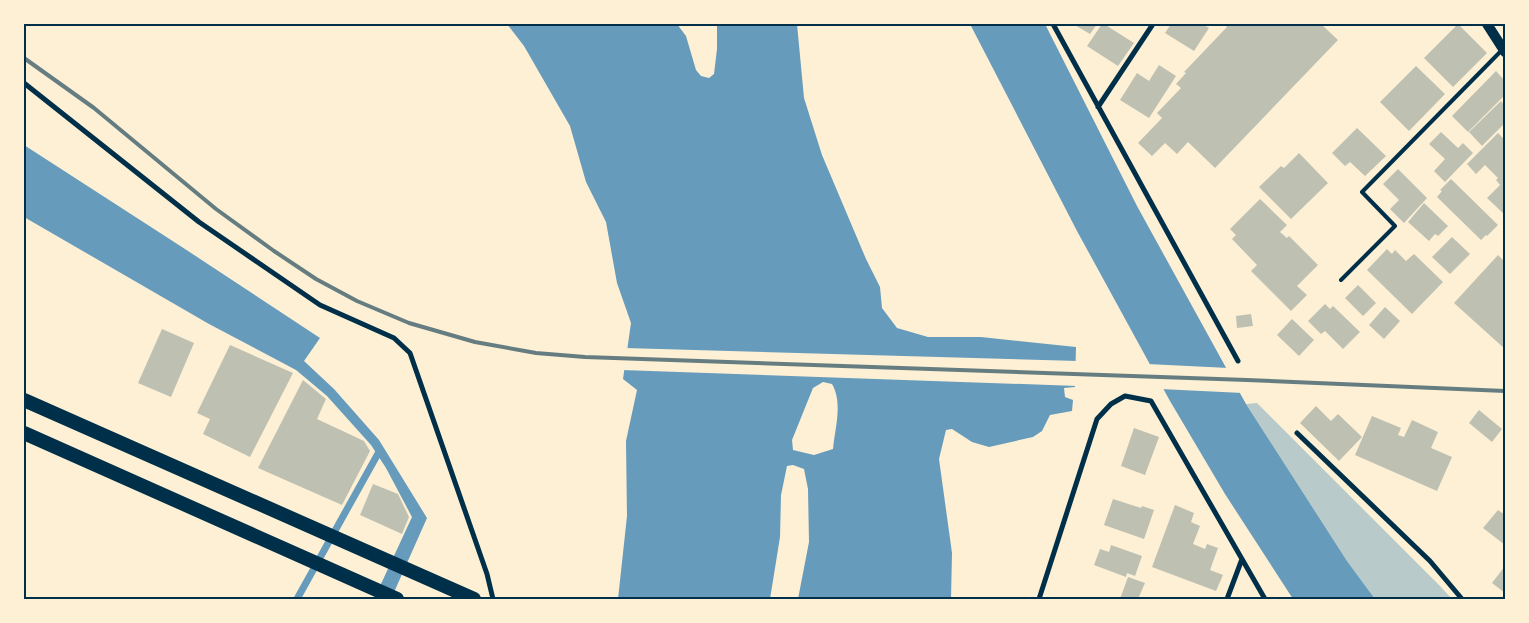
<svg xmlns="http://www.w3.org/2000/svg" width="1529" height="623" font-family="'Space Grotesk',sans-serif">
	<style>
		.green { fill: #b9caca }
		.water { fill: #669bbc; fill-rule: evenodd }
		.pier { fill: #fdf0d5 }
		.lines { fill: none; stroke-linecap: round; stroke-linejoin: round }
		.stream { stroke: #669bbc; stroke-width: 7 }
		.building { fill: #bec0b2 }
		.service { stroke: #003049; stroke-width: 4 }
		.minor { stroke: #003049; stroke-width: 5 }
		.secondary { stroke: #003049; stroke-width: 10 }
		.trunk { stroke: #003049; stroke-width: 14 }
		.rail { stroke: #657d81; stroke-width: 4 }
		.neatline { fill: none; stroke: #003049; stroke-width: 2 }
	</style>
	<rect width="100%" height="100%" fill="#fdf0d5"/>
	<path class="green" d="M1257,403L1441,587L1452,599H1375L1347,561L1246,404Z"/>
	<path class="water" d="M507,24H677L686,36L696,70L701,76L709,78L714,74L717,49V24H797L804,98L822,155L866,259L880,287L882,308L897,328L928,337H981L1076,347L1075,387L1064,388L1065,397L1073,400L1072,411L1050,415L1042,431L1033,437L989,447L972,442L952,429L946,430L939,459L952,553L951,599H798L809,542L808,489L804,469L793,465L787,466L781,495L780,537L770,599H618L627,516L626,441L637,390L623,379L631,323L617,283L606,222L586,182L570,126L524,46ZM823,382L832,384C843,403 835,428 833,449L814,455L793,450L792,440L813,388Z
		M970,24H1045L1137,206L1246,404L1347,561L1375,599H1293L1225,494L1170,401L1077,231Z
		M24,145L185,249L320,338L304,361L334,389L379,440L427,518L391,599H374L412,517L386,468L371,445L327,396L296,370L209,324L24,217Z"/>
	<path class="pier" d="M625,348L1078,361L1077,386L622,370Z
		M1147,364L1229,368L1243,393L1160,389Z"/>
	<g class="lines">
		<path class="stream" d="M297,599L380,450L379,449"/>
	</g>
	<path class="building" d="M1073,24H1097L1090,34Z
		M1102,24H1104L1134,43L1118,66L1087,46Z
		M1171,24H1202L1209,28L1194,51L1165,33Z
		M1224,24H1321L1338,40L1215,168L1188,142L1177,154L1165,143L1152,156L1138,143L1162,118L1157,113L1181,88L1176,84L1186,73L1184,72L1227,27Z
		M1458,24L1487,53L1453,87L1424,58Z
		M1159,65L1176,76L1149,118L1120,100L1137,73L1149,81Z
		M1416,66L1445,94L1409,131L1380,102Z
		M1496,71L1505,81V95L1468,132L1452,116Z
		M1501,101L1505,106V123L1482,146L1469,132Z
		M1357,128L1386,156L1365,176L1350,162L1345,166L1332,153Z
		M1441,132L1458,148L1463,143L1473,153L1445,182L1434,171L1445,159L1429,144Z
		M1498,133L1505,140V215L1487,198L1500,185L1496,180L1498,178L1485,165L1476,174L1467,164Z
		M1299,153L1328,183L1291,219L1259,187L1281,166L1284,168Z
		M1398,169L1427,198L1404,223L1390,209L1399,200L1383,184Z
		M1451,179L1498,225L1487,236L1486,235L1481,240L1437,197L1442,191L1440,190Z
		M1260,199L1287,225L1280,232L1287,238L1289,236L1318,265L1297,286L1307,295L1291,311L1251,271L1257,265L1232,239L1236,235L1230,229Z
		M1424,203L1448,226L1438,236L1435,234L1429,241L1408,222Z
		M1452,237L1470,254L1450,274L1432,257Z
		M1387,249L1392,254L1395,250L1406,261L1414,254L1443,282L1412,314L1367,270Z
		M1498,255L1505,262V349L1454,303Z
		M1358,285L1376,303L1363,316L1345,298Z
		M1325,304L1330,309L1333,306L1360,332L1343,349L1325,331L1321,334L1308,321Z
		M1385,307L1400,321L1384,339L1369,325Z
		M1251,314L1253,326L1237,328L1236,316Z
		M1292,319L1314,340L1299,356L1277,335Z
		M162,329L194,343L171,397L138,383Z
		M230,345L293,373L250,457L203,434L210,419L197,413Z
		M303,380L326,399L317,419L364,441L370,451L342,505L258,468Z
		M1316,406L1331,421L1338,414L1362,437L1339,461L1300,423Z
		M1479,410L1502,429L1492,442L1469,423Z
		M1372,416L1401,428L1398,435L1404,437L1412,420L1438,432L1431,448L1452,457L1437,491L1355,455Z
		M1134,428L1159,437L1145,475L1121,466Z
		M373,484L398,494L409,517L402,534L360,515Z
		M1113,499L1141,508L1142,506L1154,510L1144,539L1104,525Z
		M1175,505L1194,513L1191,522L1200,526L1193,544L1205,549L1207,544L1218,548L1210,570L1223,575L1216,591L1152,567Z
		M1498,510L1505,515V545L1483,528Z
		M1111,545L1142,556L1135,576L1127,573L1126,577L1094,565L1100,549L1109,552Z
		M1505,566V593L1492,583Z
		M1128,577L1145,583L1138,599H1120Z"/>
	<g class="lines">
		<path class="service" d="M1341,280L1395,226L1362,192L1502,50"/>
		<path class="minor" d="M1053,24L1238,361
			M24,83L199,222L320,305L394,338L410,353L487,574L493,599
			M1098,107L1153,24
			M1297,433L1430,561L1462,599
			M1039,599L1097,419L1111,404L1125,396L1151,401L1265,599
			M1227,599L1242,559"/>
		<path class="secondary" d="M1487,24L1505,52"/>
		<path class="trunk" d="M24,400L474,599
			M24,433L397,599"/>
		<path class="rail" d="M24,58L94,108L216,209L274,251L316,279L357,301L409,323L475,342L536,353L585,357L1247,380L1505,391"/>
	</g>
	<rect width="1529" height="623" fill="none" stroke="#fdf0d5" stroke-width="50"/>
	<rect x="25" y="25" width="1479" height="573" class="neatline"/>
</svg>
